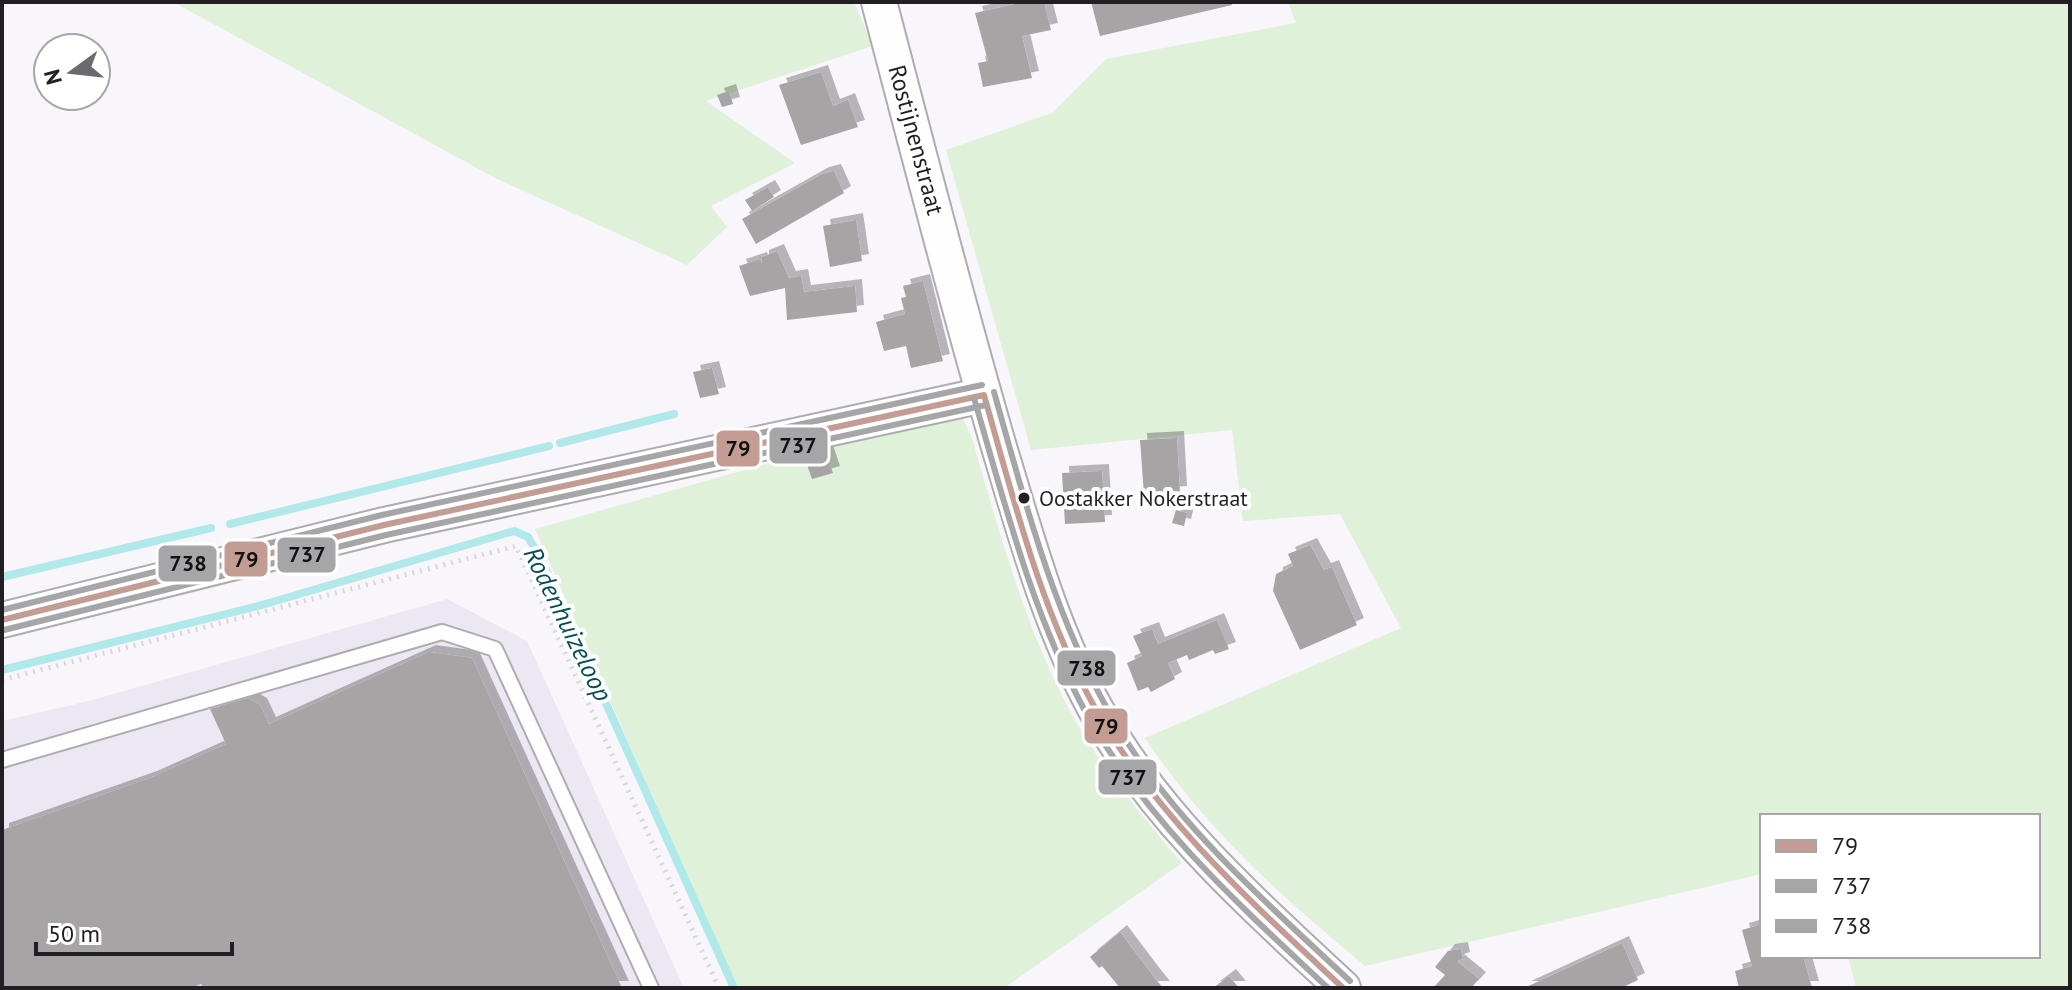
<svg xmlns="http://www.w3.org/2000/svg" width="2072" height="990" font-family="'PT Sans',sans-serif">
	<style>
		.built { fill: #ece8f3 }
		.green { fill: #dff1d9 }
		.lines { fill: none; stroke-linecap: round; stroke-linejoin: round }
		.stream { stroke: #b1e9eb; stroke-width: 8 }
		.building { fill: #a7a4a5; filter: url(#shadow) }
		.service-casing { stroke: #aeacb1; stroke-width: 18 }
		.tertiary-casing { stroke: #aeacb1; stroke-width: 38 }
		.path { stroke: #d8d7da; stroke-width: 5; stroke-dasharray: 2 6; stroke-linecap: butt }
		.service { stroke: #fefefe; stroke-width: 14 }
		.tertiary { stroke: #fefefe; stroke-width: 34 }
		.bus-1-casing { stroke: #fff; stroke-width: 12 }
		.bus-2-casing { stroke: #fff; stroke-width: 12 }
		.bus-3-casing { stroke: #fff; stroke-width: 12 }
		.bus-1 { stroke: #c39c93; stroke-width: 6 }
		.bus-2 { stroke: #a6a5a7; stroke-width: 6 }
		.bus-3 { stroke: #a6a5a7; stroke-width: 6 }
		.bus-dot { fill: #211f24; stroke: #fff; stroke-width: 3 }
		.labels { text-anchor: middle; stroke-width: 8; stroke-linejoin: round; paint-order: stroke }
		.bus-label { font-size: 22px; fill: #211f24; stroke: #fff; text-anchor: start }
		.street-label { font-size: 24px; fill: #211f24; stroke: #fff }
		.water-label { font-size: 26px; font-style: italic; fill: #034f51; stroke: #fff }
		.line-badge { stroke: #fff; stroke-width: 3 }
		.pale-badge-label { font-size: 22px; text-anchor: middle; font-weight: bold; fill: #111 }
	</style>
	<defs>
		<filter id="shadow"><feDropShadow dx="7" dy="-7" stdDeviation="0" flood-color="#0004"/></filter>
	</defs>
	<rect width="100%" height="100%" fill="#f8f6fb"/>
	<path class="built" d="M447,599L527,641L684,988H2V721L89,701Z"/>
	<path class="green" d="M173,2H854L873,46L706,101L795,163L711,206L727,227L687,265L497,179Z
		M1288,2H2070V988H1856L1848,956H2038V816H1762V874L1365,966C1279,894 1208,832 1145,738L1401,628L1340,514L1243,521L1232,430L1031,450L946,150L1052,113L1106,59L1296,23Z
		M951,412L963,419L971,435C1001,537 1029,645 1085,737C1113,782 1148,823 1182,863L1004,988H736L535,529Z"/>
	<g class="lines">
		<path class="stream" d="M560,443L674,414
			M230,524L549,446
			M2,577L211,528
			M2,670L262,605L514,531L528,537L542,561L734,988"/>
	</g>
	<path class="building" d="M1024,2H1044L1051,30L1022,36L1032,78L983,87L978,63L988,61L975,13Z
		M1091,2H1232V5L1100,36Z
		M821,72L833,106L848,100L858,127L801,145L779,85Z
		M729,91L733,104L722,107L717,95Z
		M834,171L844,193L756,244L742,219L822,174Z
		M768,187L774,197L752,211L745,200Z
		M856,220L862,261L830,267L823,226Z
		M777,251L789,278L801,276L804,292L855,286L857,312L787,320L785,288L750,296L739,266L760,259L762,264V257Z
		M923,281L943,361L911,368L906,346L884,351L876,322L905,314L901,298L906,297L903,286Z
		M712,368L719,394L700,398L693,372Z
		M1177,438L1180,493L1144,495L1140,440Z
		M826,452L833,473L812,479L805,459Z
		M1102,471L1105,522L1065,524L1062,473Z
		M1176,510L1187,513L1184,526L1172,523Z
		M1310,545L1324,570L1332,567L1357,625L1300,650L1273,591L1276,574L1293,566L1288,554Z
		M1217,620L1229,649L1215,654L1213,650L1189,660L1187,655L1168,663L1175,679L1151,692L1148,687L1138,691L1127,663L1142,656L1133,636L1152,629L1158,644Z
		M429,652L472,658L622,988H203L201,984L191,988H2V830L150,778L226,744L210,709L248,698L260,705L269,724Z
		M1762,924V956H1803L1812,988H1739L1735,971L1752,966L1742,930Z
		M1120,932L1154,977L1163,988H1120L1102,966L1099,968L1090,957Z
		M1622,943L1638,980L1621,988H1524Z
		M1461,949L1463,959L1457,961L1479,979L1471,988H1433L1445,975L1435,967L1448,951Z
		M1229,976L1239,988H1213Z"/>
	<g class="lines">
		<defs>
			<path id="service" d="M2,760L442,632L495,649L651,988"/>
			<path id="tertiary" d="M879,2C918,150 956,300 999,447C1026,536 1050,626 1095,708C1156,819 1252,903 1343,988
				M2,620L384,525L984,395"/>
		</defs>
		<use href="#service" class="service-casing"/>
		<use href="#tertiary" class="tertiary-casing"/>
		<path class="path" d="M2,680L516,546L719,988"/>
		<use href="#service" class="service"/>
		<use href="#tertiary" class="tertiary"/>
		<defs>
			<path id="bus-1" d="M984,395C1014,501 1041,611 1095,708C1157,818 1252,903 1343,988
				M2,620L384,525L984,395"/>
			<path id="bus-2" d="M974,398C1005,504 1032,613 1085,711C1145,820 1239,905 1328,988
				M4,630L386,535L986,405"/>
			<path id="bus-3" d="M994,392C1028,512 1059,636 1127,742C1186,833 1271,907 1350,981
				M2,610L382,515L982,385"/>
		</defs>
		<use href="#bus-1" class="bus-1-casing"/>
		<use href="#bus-2" class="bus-2-casing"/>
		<use href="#bus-3" class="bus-3-casing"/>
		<use href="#bus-1" class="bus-1"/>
		<use href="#bus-2" class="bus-2"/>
		<use href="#bus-3" class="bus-3"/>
	</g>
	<circle class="bus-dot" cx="1024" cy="498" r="7"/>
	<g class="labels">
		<g class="bus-label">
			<text x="1039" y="506">Oostakker Nokerstraat</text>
		</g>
		<g class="street-label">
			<text transform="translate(916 140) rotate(75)" y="8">Rostijnenstraat</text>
		</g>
		<g class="water-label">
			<text transform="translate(568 624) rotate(64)" y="9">Rodenhuizeloop</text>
		</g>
	</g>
	<g class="line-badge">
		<rect x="768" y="426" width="61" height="39" rx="8" fill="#a6a5a7"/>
		<rect x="715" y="429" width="46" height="39" rx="8" fill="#c39c93"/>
		<rect x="276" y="536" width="61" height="38" rx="8" fill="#a6a5a7"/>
		<rect x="223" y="540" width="46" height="38" rx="8" fill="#c39c93"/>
		<rect x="157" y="544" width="61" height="39" rx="8" fill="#a6a5a7"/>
		<rect x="1056" y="649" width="61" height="38" rx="8" fill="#a6a5a7"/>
		<rect x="1083" y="707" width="46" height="38" rx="8" fill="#c39c93"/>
		<rect x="1097" y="758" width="61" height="38" rx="8" fill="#a6a5a7"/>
	</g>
	<g class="pale-badge-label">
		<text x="798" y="453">737</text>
		<text x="738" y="456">79</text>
		<text x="307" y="562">737</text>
		<text x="246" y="567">79</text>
		<text x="188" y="571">738</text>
		<text x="1087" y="676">738</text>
		<text x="1106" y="734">79</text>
		<text x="1128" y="785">737</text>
	</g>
	<rect width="2072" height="990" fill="none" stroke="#211f24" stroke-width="8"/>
	<rect x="1760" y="814" width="280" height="144" fill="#ffffff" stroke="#a6a5a7" stroke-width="2"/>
	<rect x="1776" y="840" width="40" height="12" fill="#c39c93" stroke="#a6a5a7" stroke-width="2"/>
	<text x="1832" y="854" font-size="24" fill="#211f24">79</text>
	<rect x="1776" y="880" width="40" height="12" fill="#a6a5a7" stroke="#a6a5a7" stroke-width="2"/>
	<text x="1832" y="894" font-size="24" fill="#211f24">737</text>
	<rect x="1776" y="920" width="40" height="12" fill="#a6a5a7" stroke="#a6a5a7" stroke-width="2"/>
	<text x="1832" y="934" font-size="24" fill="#211f24">738</text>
	<g transform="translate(72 72) rotate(255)"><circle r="38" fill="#ffffff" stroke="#a6a5a7" stroke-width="2"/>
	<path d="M0-6L14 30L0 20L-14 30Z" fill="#6c6a6f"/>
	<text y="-12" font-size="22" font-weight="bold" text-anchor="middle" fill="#211f24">N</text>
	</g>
	<path d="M36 942v12h196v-12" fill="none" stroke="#211f24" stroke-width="4"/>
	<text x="48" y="942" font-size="24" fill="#211f24" stroke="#ffffff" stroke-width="6" paint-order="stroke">50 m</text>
</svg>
